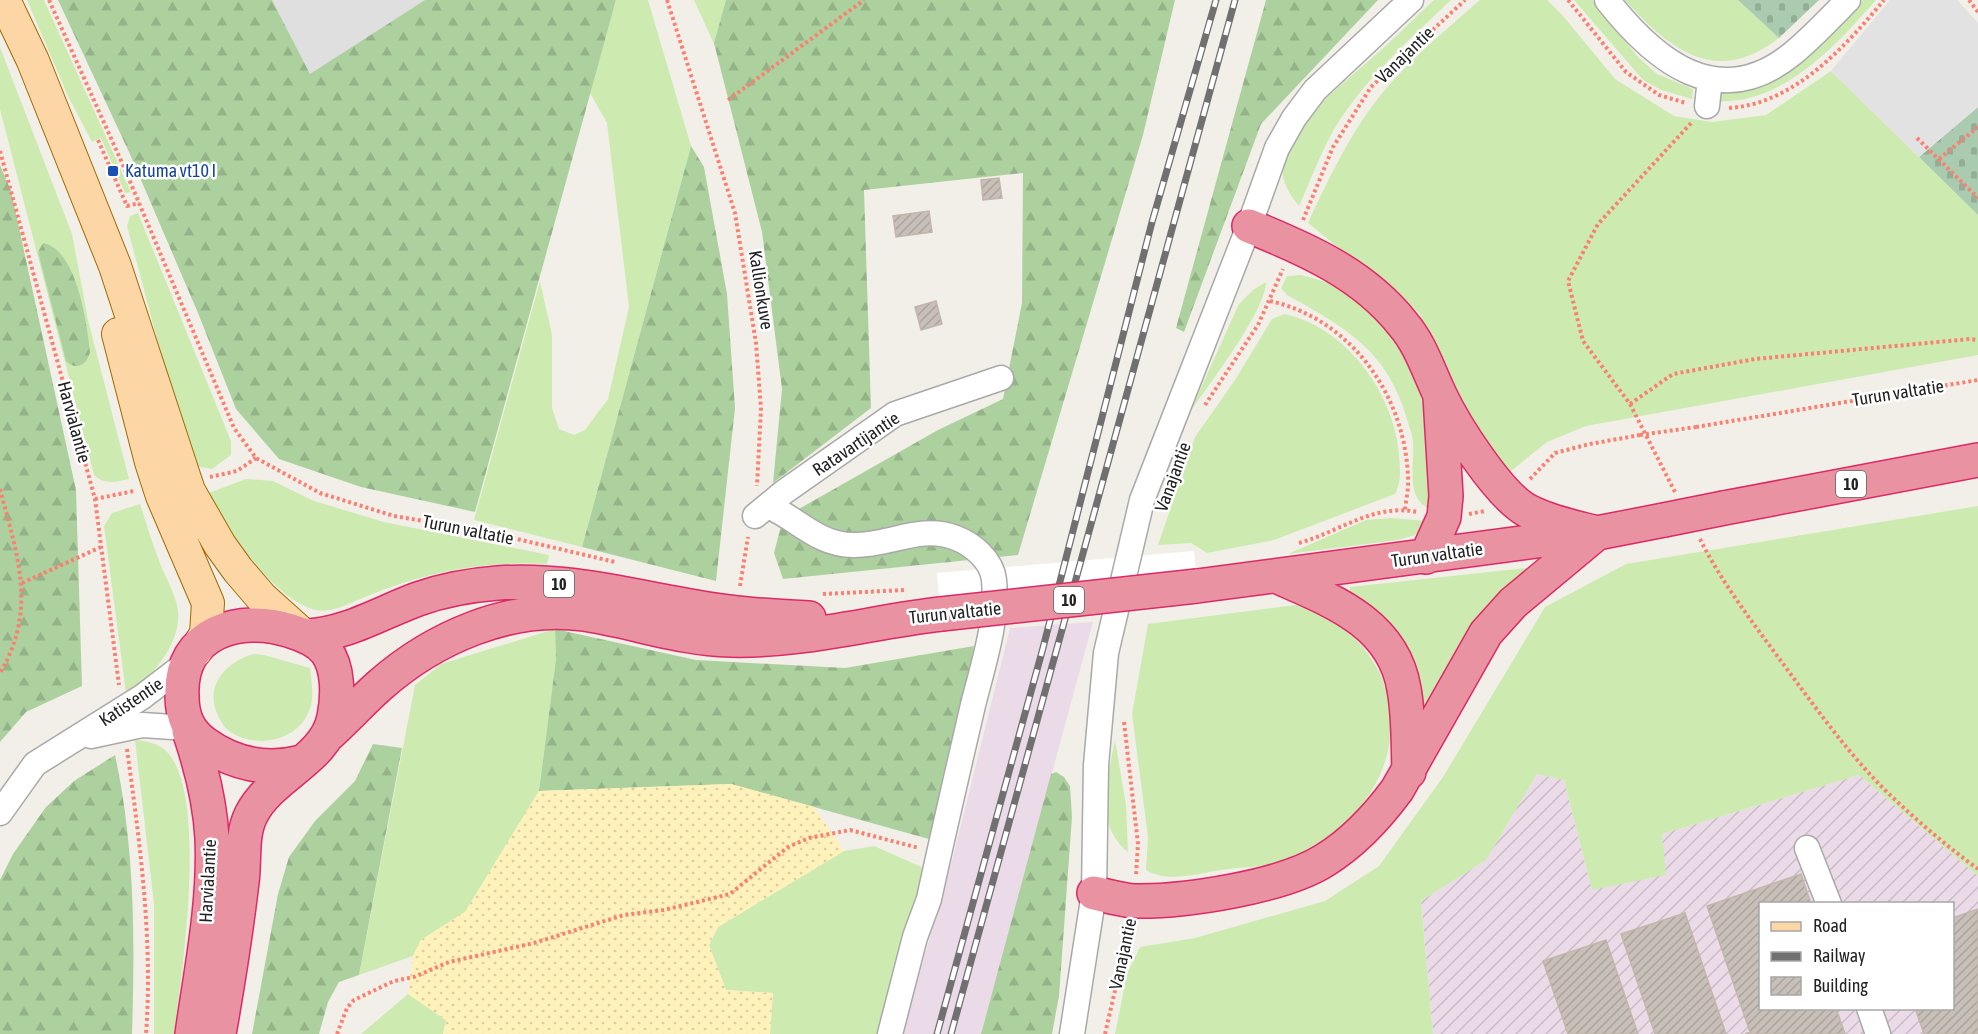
<svg xmlns="http://www.w3.org/2000/svg" width="1978" height="1034" font-family="'Asap Condensed',sans-serif">
	<style>
		.residential { fill: #e0dfdf }
		.industrial { fill: url(#industrial-furrows); fill-rule: evenodd }
		.railway { fill: #ebdbe8 }
		.grass { fill: #cdebb0 }
		.forest { fill: url(#forest-firs) }
		.sand { fill: url(#sand-dots) }
		.cemetery { fill: url(#cemetery-stones) }
		.parking { fill: #e2e2e2 }
		.pier { fill: #fff }
		.building { fill: url(#building-hatch); stroke: #c4b6ab; stroke-width: 1.5 }
		.lines { fill: none; stroke-linecap: round; stroke-linejoin: round }
		.minor-casing { stroke: #a9a9a9; stroke-width: 27 }
		.major-casing { stroke: #a06b00; stroke-width: 34 }
		.highway-casing { stroke: #dc2a67; stroke-width: 36 }
		.path { stroke: #fa8072; stroke-width: 4; stroke-dasharray: 3 3; stroke-linecap: butt }
		.minor { stroke: #fff; stroke-width: 24 }
		.major { stroke: #fcd6a4; stroke-width: 32 }
		.highway { stroke: #e892a2; stroke-width: 33 }
		.rail-casing { stroke: #707070; stroke-width: 7 }
		.rail { stroke: #fff; stroke-width: 4.5; stroke-dasharray: 14; stroke-linecap: butt }
		.highway-bridge-casing { stroke: #dc2a67; stroke-width: 36; stroke-linecap: butt }
		.path-bridge { stroke: #fa8072; stroke-width: 4; stroke-dasharray: 3 3; stroke-linecap: butt }
		.highway-bridge { stroke: #e892a2; stroke-width: 33 }
		.transit-dot { fill: #1a4fb4; stroke: #fff; stroke-width: 2 }
		.labels { text-anchor: middle; stroke-width: 5; stroke-linejoin: round; paint-order: stroke }
		.shield { fill: #fff; stroke: #646464; stroke-width: 1.5 }
		.shield-label { font-size: 16px; font-weight: bold; fill: #222 }
		.street-label { font-size: 18px; fill: #222; stroke: #fff }
		.transit-label { font-size: 18px; fill: #164399; stroke: #fff; text-anchor: start }
	</style>
	<defs>
		<pattern id="industrial-furrows" width="10" height="10" patternUnits="userSpaceOnUse" patternTransform="scale(1.5)"><rect width="10" height="10" fill="#ebdbe8"/><path d="M-1 1l2-2M0 10L10 0M9 11l2-2" fill="none" stroke="#c9bcc7"/></pattern>
		<pattern id="forest-firs" width="22" height="20" patternUnits="userSpaceOnUse" patternTransform="scale(1.5)"><rect width="22" height="20" fill="#add19e"/><path d="M5 1l3.5 6h-7zM16 11l3.5 6h-7z" fill="#95b388"/></pattern>
		<pattern id="sand-dots" width="8" height="8" patternUnits="userSpaceOnUse" patternTransform="scale(1.5)"><rect width="8" height="8" fill="#fff1ba"/><path d="M2 2h.1M6 6h.1" fill="none" stroke="#dacea0" stroke-width="1.8" stroke-linecap="round"/></pattern>
		<pattern id="cemetery-stones" width="16" height="16" patternUnits="userSpaceOnUse" patternTransform="scale(1.5)"><rect width="16" height="16" fill="#aacbaf"/><path d="M2 7V4a2 2 0 0 1 4 0v3zM10 15v-3a2 2 0 0 1 4 0v3z" fill="#92ae96"/></pattern>
		<pattern id="building-hatch" width="6" height="6" patternUnits="userSpaceOnUse" patternTransform="scale(1.5)"><rect width="6" height="6" fill="#c7bfb8"/><path d="M-1 1l2-2M0 6l6-6M5 7l2-2" fill="none" stroke="#aba49e"/></pattern>
	</defs>
	<rect width="100%" height="100%" fill="#f2efe9"/>
	<path class="residential" d="M272,0H425L310,75Z"/>
	<path class="industrial" d="M1537,774L1564,780L1592,890L1662,834L1859,775L1978,876V1034H1433L1421,901L1486,860ZM1760,904H1952V1008H1760Z"/>
	<path class="railway" d="M1093,622L981,1034H902L953,857L1010,628Z"/>
	<path class="grass" d="M27,0H44L131,192L125,193L101,138L92,142L68,96Z
		M616,0H648L691,146L582,547L474,520L540,281L552,335V408L559,429L574,435L585,430L608,399L629,307L607,123L590,93Z
		M694,0H726L714,45V44Z
		M1434,0H1451C1410,39 1366,78 1336,126C1321,151 1311,180 1299,206C1290,195 1280,180 1283,165C1293,119 1340,87 1373,57C1394,39 1413,19 1434,0Z
		M1480,0H1547L1564,17L1615,79L1674,116L1712,122L1766,115L1831,71L1978,215V355L1586,426L1547,442L1505,476L1472,429L1419,313L1308,223C1329,178 1351,131 1383,92C1412,57 1447,29 1480,0Z
		M1574,0H1592L1638,57L1657,74L1693,89L1692,99L1661,90L1643,80Z
		M1625,0H1738L1779,38C1716,87 1670,50 1625,0Z
		M1863,0H1876C1835,47 1781,106 1714,101L1715,93L1748,90L1765,82L1852,13Z
		M0,47L72,234L88,320L129,479C117,482 104,485 94,475L0,109Z
		M138,213L231,441V455L212,469L195,466L172,395L127,226L130,216Z
		M1301,275L1334,284L1359,299L1385,323L1423,384L1432,510C1404,500 1415,465 1413,441C1412,434 1409,426 1407,419C1387,350 1346,328 1287,295L1281,288L1287,276Z
		M1266,282C1265,313 1208,385 1189,414L1239,304L1253,290Z
		M1284,314C1346,327 1394,393 1399,454C1400,470 1402,480 1395,494L1274,540L1207,553L1191,543L1158,545L1195,437L1235,380L1272,319Z
		M246,479L273,481L314,501L384,522L549,555L547,564C481,561 426,572 365,597C347,604 329,616 309,608C266,591 232,531 206,494Z
		M140,504C146,522 151,540 158,558C164,575 175,592 178,610C182,642 152,679 126,693L104,526L112,513Z
		M1978,506V876L1859,775L1662,834L1666,875L1592,890L1564,780L1537,774L1486,860L1421,901L1433,1034H1115L1127,974L1140,947L1195,938L1325,901L1379,866L1443,777L1545,607L1626,564Z
		M1391,518L1427,521L1415,535L1398,540L1288,554L1366,520Z
		M1535,567L1422,726L1377,618L1350,593V587Z
		M1296,605C1306,609 1320,612 1329,618C1422,678 1405,792 1316,844C1307,849 1298,856 1288,860C1268,867 1242,867 1221,870C1196,874 1168,883 1146,870L1148,837L1132,714L1148,624Z
		M555,629L556,659L539,791L465,912L421,940L413,956L359,975L415,685L441,664Z
		M253,654L264,655L310,668C311,680 314,692 311,705C303,739 260,750 232,733C226,730 221,722 218,716C204,686 225,663 253,654Z
		M135,740C147,741 159,743 168,753C208,798 182,975 174,1034H154V904Z
		M1115,740L1126,805L1128,852C1093,824 1108,778 1115,740Z
		M874,846L924,868L879,1034H770L773,993L726,990L709,945L718,927L844,851Z
		M408,994L446,1020L443,1034H361Z"/>
	<path class="forest" d="M58,0H272L310,74L425,0H616L475,512L361,487L279,459L236,409L198,313L129,152Z
		M726,0H1175L1143,135L1018,555L783,579L774,553L783,518L938,430L1003,399L1022,303L1023,173L864,190L871,408L773,483L782,389L762,232L714,43Z
		M1266,0H1378L1261,124L1184,332L1176,328Z
		M691,146L704,167L727,294L735,408L716,581L582,547Z
		M0,165L11,191L76,490L82,686L26,712L0,742Z
		M43,243C77,249 87,324 90,352C87,365 76,371 66,361L38,252Z
		M555,629L696,660L845,668L974,646L936,841L731,784L539,791L556,659Z
		M373,744L402,748L359,975L339,982L328,1002L319,1034H252L278,894L289,857L315,821L355,781Z
		M115,755C135,846 135,942 132,1034H0V880L13,854L46,807L74,781Z
		M1056,772L1064,777L1070,786L1072,817L1059,996L1052,1034H981L1051,774Z"/>
	<path class="sand" d="M731,784L814,807L844,851L718,927L709,945L726,990L773,993L770,1034H443L446,1020L408,994L413,956L421,940L465,912L539,791Z"/>
	<path class="cemetery" d="M1738,0H1819L1779,38Z
		M1978,107V215L1919,157Z"/>
	<path class="parking" d="M1890,0H1957L1978,23V107L1919,157L1831,71Z"/>
	<path class="pier" d="M1194,551L1199,605L942,628L937,573Z"/>
	<path class="building" d="M999,178L1002,198L983,200L981,180Z
		M929,211L932,232L896,237L893,216Z
		M936,301L942,324L921,330L915,307Z
		M1801,874L1811,904H1760V1008H1836L1845,1034H1745L1750,1032L1707,906Z
		M1978,909V1034H1924L1915,1008H1952V918Z
		M1685,913L1726,1034H1655L1621,934Z
		M1606,940L1638,1034H1568L1543,961Z"/>
	<g class="lines">
		<defs>
			<path id="minor" d="M1607,0C1654,60 1718,114 1792,54C1812,38 1830,18 1848,0
				M1707,106L1710,79
				M768,506C798,519 818,545 853,545C889,546 920,524 956,538C972,544 992,560 994,580C998,621 983,665 973,705C958,770 943,834 929,899L915,937L890,1034
				M755,516L784,492L895,414L1001,378
				M91,736L142,725L188,728
				M0,813L35,764L142,697L189,661
				M1807,848L1829,904
				M1869,1008L1878,1034
				M1072,1034L1094,893L1096,765L1106,653L1142,500L1249,226L1277,148L1294,118L1315,90L1411,0"/>
			<path id="major" d="M4,0L33,61L115,266L189,491L220,545L238,570L262,598L302,634
				M118,334L151,462L162,496L208,603L206,633L196,651"/>
			<path id="highway" d="M1249,226C1306,249 1363,274 1402,323C1421,345 1428,370 1440,395C1454,425 1499,496 1528,511C1549,522 1574,527 1597,533
				M1724,508L1978,460
				M1426,557L1444,517L1446,496L1440,397
				M1276,576C1330,600 1393,622 1404,689C1409,716 1408,745 1409,772
				M1197,586L1597,533L1664,520
				M307,636C347,634 380,613 418,599C443,590 471,585 498,583C565,578 630,596 696,607C733,614 771,616 809,618
				M189,731C201,766 210,801 212,838C215,903 201,970 192,1034
				M327,736C345,720 361,702 379,686C433,638 510,604 583,614C632,621 680,639 730,640C801,642 871,622 941,614
				M1094,893C1107,896 1121,900 1134,901C1184,902 1283,887 1325,860C1354,842 1377,817 1397,790L1486,633L1513,603L1597,533
				M219,1034C228,983 236,933 242,882C245,860 241,835 251,815C271,775 326,760 334,717C338,697 339,668 326,651C317,640 304,635 291,631C240,614 179,632 182,696C182,716 188,731 204,743C233,764 267,771 302,762"/>
		</defs>
		<use href="#minor" class="minor-casing"/>
		<use href="#major" class="major-casing"/>
		<use href="#highway" class="highway-casing"/>
		<path class="path" d="M49,0L123,165L234,428L256,458L320,493L394,516L483,531L615,562
			M667,0L735,213L756,343L761,409L757,486
			M1568,0L1626,72L1659,95L1686,103
			M1969,0L1978,12
			M728,100L864,0
			M1729,108C1794,104 1845,47 1884,0
			M1917,138L1978,198
			M98,140L127,206L139,203
			M0,151L95,499L119,685
			M1939,159L1978,127
			M1303,220L1333,147L1371,87L1465,0
			M1270,301C1351,319 1405,395 1408,477C1409,488 1406,499 1405,510
			M1630,404L1673,374L1755,359L1970,339L1978,340
			M1205,405L1258,325L1283,269
			M1696,427L1978,380
			M210,477L237,471L256,458
			M1530,479L1555,453L1590,444L1640,435
			M0,489C17,555 38,609 0,673
			M1675,492L1630,404L1583,341L1568,281L1598,224L1692,122
			M95,499L134,491
			M1469,514L1485,511
			M1700,539C1721,581 1750,619 1778,657C1810,700 1843,747 1881,786C1911,816 1944,844 1978,869
			M1299,543C1339,532 1374,503 1417,512
			M22,583L101,547
			M740,586L748,537
			M823,594L905,590
			M1124,722L1138,844L1136,876
			M127,749C140,844 153,939 146,1034
			M337,1034L347,1008L354,1000L394,981L414,977L449,962L534,943L624,915L664,910L730,894L788,847L809,838L850,830L919,848
			M1105,1034L1130,925"/>
		<use href="#minor" class="minor"/>
		<use href="#major" class="major"/>
		<use href="#highway" class="highway"/>
		<defs>
			<path id="rail" d="M937,1034L1043,648L1152,222L1216,0
				M951,1034L1235,0"/>
		</defs>
		<use href="#rail" class="rail-casing"/>
		<use href="#rail" class="rail"/>
		<defs>
			<path id="highway-bridge" d="M1664,520L1724,508
				M941,614L1197,586"/>
		</defs>
		<use href="#highway-bridge" class="highway-bridge-casing"/>
		<path class="path-bridge" d="M1640,435L1696,427"/>
		<use href="#highway-bridge" class="highway-bridge"/>
	</g>
	<rect class="transit-dot" x="107" y="165" width="12" height="12" rx="3"/>
	<g class="labels">
		<g class="shield">
			<rect x="1836" y="471" width="30" height="26" rx="4.5"/>
			<rect x="544" y="571" width="30" height="26" rx="4.5"/>
			<rect x="1054" y="587" width="30" height="26" rx="4.5"/>
		</g>
		<g class="shield-label">
			<text x="1851" y="490">10</text>
			<text x="559" y="590">10</text>
			<text x="1069" y="606">10</text>
		</g>
		<g class="street-label">
			<text transform="translate(1405 55) rotate(-44)" y="6">Vanajantie</text>
			<text transform="translate(761 290) rotate(81)" y="6">Kallionkuve</text>
			<text transform="translate(1898 393) rotate(-9)" y="6">Turun valtatie</text>
			<text transform="translate(74 422) rotate(75)" y="6">Harvialantie</text>
			<text transform="translate(856 444) rotate(-34)" y="6">Ratavartijantie</text>
			<text transform="translate(1173 477) rotate(-70)" y="6">Vanajantie</text>
			<text transform="translate(468 530) rotate(11)" y="6">Turun valtatie</text>
			<text transform="translate(1437 555) rotate(-8)" y="6">Turun valtatie</text>
			<text transform="translate(955 613) rotate(-6)" y="6">Turun valtatie</text>
			<text transform="translate(131 702) rotate(-34)" y="6">Katistentie</text>
			<text transform="translate(208 881) rotate(-87)" y="6">Harvialantie</text>
			<text transform="translate(1123 954) rotate(-78)" y="6">Vanajantie</text>
		</g>
		<g class="transit-label">
			<text x="125" y="177">Katuma vt10 I</text>
		</g>
	</g>
	<rect x="1759" y="902" width="195" height="108" fill="#ffffff" stroke="#a7a7a7" stroke-width="1.5"/>
	<rect x="1771" y="922" width="30" height="9" fill="#fcd6a4" stroke="#a7a7a7" stroke-width="1.5"/>
	<text x="1813" y="932" font-size="18" fill="#222222">Road</text>
	<rect x="1771" y="952" width="30" height="9" fill="#707070" stroke="#a7a7a7" stroke-width="1.5"/>
	<text x="1813" y="962" font-size="18" fill="#222222">Railway</text>
	<rect x="1771" y="977" width="30" height="18" fill="url(#building-hatch)" stroke="#a7a7a7" stroke-width="1.5"/>
	<text x="1813" y="992" font-size="18" fill="#222222">Building</text>
</svg>
